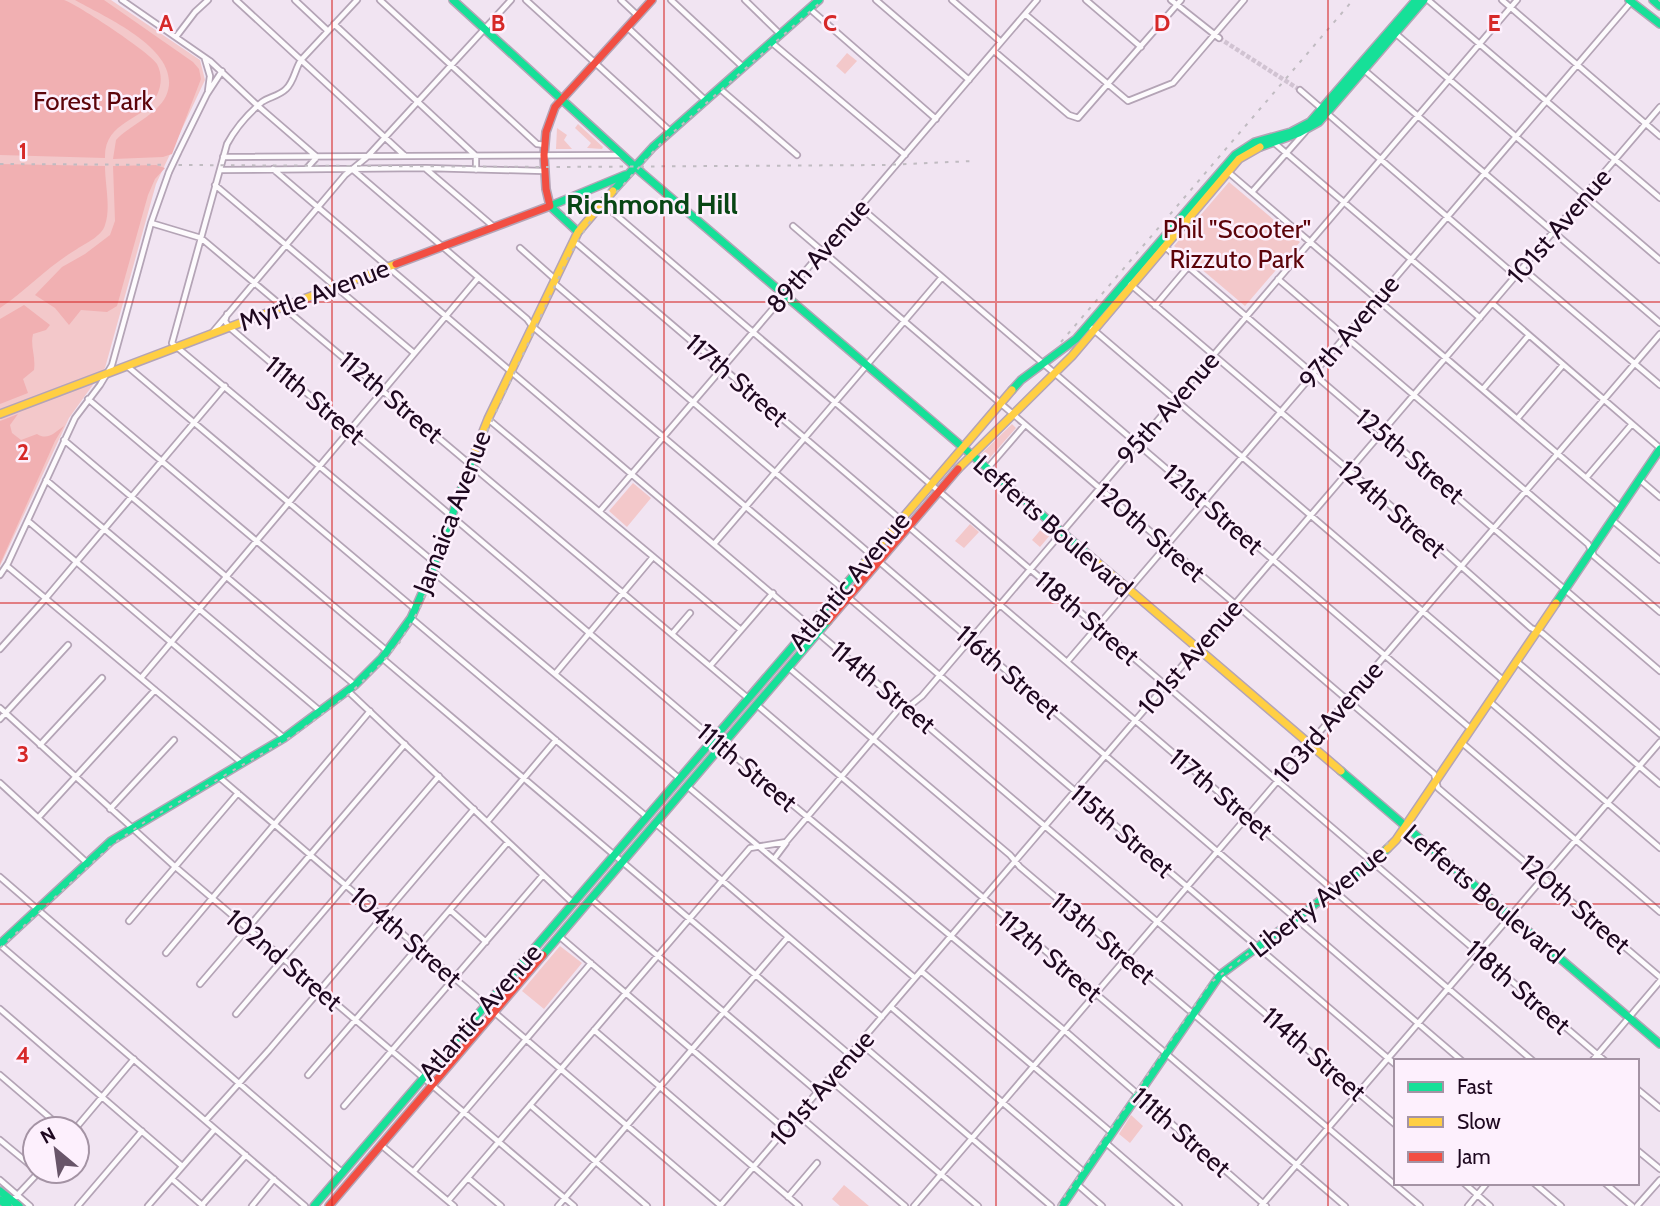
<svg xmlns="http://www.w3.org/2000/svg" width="1660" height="1206" font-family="Cabin,sans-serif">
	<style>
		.green { fill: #f3c8ca }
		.forest { fill: #f1b0b2 }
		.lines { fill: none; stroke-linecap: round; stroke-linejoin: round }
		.street-tunnel { stroke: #d1c3d2; stroke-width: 4.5; stroke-dasharray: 4.5 2; stroke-linecap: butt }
		.street-casing { stroke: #b4a4b6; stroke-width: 8 }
		.fast-casing { stroke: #b4a4b6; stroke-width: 10 }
		.slow-casing { stroke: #b4a4b6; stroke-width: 10 }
		.jam-casing { stroke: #b4a4b6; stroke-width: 10 }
		.street { stroke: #fdfbfd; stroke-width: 4.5 }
		.fast { stroke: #16e098; stroke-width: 7 }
		.slow { stroke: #ffcf43; stroke-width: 7 }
		.jam { stroke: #f24e42; stroke-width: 7 }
		.tram { stroke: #c0bbc1; stroke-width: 2 }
		.rail { stroke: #c0bbc1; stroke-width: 2; stroke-dasharray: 3.5 7; stroke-linecap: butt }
		.street-bridge-casing { stroke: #b4a4b6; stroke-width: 8; stroke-linecap: butt }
		.street-bridge { stroke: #fdfbfd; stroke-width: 4.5 }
		.grid { fill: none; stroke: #d62828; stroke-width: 2; stroke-opacity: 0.55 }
		.labels { text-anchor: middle; stroke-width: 5; stroke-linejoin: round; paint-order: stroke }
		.park-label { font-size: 26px; fill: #5c040a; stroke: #fdf0fd }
		.street-label { font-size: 26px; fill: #1e081f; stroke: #fdf0fd }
		.neighbourhood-label { font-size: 28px; font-weight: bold; fill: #084614; stroke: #fdf0fd }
		.grid-label { font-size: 23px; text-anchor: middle; font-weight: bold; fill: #d62828; stroke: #fdf0fd; stroke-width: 5; stroke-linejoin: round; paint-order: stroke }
	</style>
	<rect width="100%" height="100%" fill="#f1e4f2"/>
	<path class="green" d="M0,0H111L200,60L205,80L156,184L105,368L69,418L0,566Z
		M847,53L857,61L845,74L836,66Z
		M578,124L603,147L602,149L587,148L591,143L575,128Z
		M557,128L567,135L564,140L572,149H556Z
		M1229,182L1300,242L1245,306L1174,246Z
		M1012,424L1016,428L988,460L981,454Z
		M633,483L651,498L627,527L609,511Z
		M970,524L979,532L964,548L955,541Z
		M1043,527L1051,534L1040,547L1032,540Z
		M560,946L582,963L544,1009L522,991Z
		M1131,1115L1143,1126L1130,1143L1119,1134Z
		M844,1185L869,1206H840L832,1199Z"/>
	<path class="forest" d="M0,0C15,0 52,0 64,0C77,4 152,54 157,64C162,74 162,84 157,95C144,122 104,120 105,158L0,155Z
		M75,0H104L193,62L199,69L201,79L172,154L163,157L113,159L116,140C130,125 157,115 166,96C186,51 104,17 75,0Z
		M0,164L105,166C105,185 111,208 105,225C102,236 86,243 77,249C48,266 27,290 0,308Z
		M156,165L165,168L155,179L148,195L117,306L107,312L81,310L69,325L55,308L35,295L62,267L85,254L110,235L115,221L113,166Z
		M24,305L50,325L46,330L33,334C30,346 36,357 34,370L23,379L28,393L0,404V319Z
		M18,414L10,425L12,433L21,440L37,434C48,441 55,432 64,426L55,441L0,564V421Z"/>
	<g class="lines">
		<path class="street-tunnel" d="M1219,38L1300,90"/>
		<defs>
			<path id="street" d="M122,0L210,61L258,106L317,157L307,168
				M236,0L405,156
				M295,0L328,31
				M357,0L301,60C295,69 294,82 286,89C279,96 269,97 262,102C249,113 235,129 227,144L172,343L435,563
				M380,0L537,144L545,145
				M526,0L670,131
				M621,0L638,16
				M671,0L743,67
				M745,0L780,34
				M876,0L969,80
				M952,0L1001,42
				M1086,0L1141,47
				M1171,0L1219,38
				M1428,0L1660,198
				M1502,0L1660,136
				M810,9L936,119
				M1025,14L1128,101L1173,83L1244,0
				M334,24L476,156V170
				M627,27L705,100
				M1395,33L1660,260
				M176,37L195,12L208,0
				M771,42L905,155
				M994,51L1069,115L1078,118L1181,0
				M205,59L210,76L208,91
				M1363,69L1660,323
				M719,88L797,155
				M1300,90L1516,276
				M1272,141L1480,318
				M178,153L207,94L222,71
				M223,157L621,155
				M273,169L1396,1125
				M352,169L527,319L532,326L842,588
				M426,169L494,227
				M220,170L426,168L544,171
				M1227,171L1620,507
				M215,185L414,353
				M1252,192L1305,132
				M602,203L1605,1061
				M860,207L1471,729
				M151,223L201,238L749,699
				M793,226L1434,774L1438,788L1660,977
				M574,241L901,520
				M1164,246L1660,671
				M520,248L556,280
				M1522,268L1660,385
				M1278,279L1588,544L1594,556L1660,612
				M554,283L1462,1061
				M1130,284L1417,528L1428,540L1437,545L1531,628L1542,633L1660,734
				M1492,303L1660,448
				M1155,306L1188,267
				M227,314L225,321L229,327L728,751L1064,1030L1266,1206
				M1088,325L1503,680
				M212,333L345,175L367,157L511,0
				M127,366L415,609
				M1483,389L1529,335
				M88,399L387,651
				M488,419L741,630
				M1517,419L1563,365
				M64,440L355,685
				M987,469L1025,425
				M1586,478L1632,424
				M1639,479L1660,497
				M46,480L320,711
				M600,511L1037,0
				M1612,520L1660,560
				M28,521L284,738
				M909,527L1533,1061
				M714,544L942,277
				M7,566L242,763
				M432,571L680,779
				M0,575L8,563L75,418L100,385L112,365L151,223L169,172
				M849,598L1396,1065
				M411,618L647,817
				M672,634L690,613
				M0,649L46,598L225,386
				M382,658L850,1055
				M1516,661L1660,784
				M1067,662L1631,2
				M710,666L773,593
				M789,668L1010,855L1020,867L1420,1206
				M555,674L653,557
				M141,678L478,278
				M348,691L573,903
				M1489,701L1660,848
				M757,705L1345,1206
				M0,708L172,864L574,1206
				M0,719L68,645
				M1461,742L1660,912
				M40,745L102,678
				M219,777L721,1206
				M0,783L86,862
				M687,786L915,978
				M110,809L174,740
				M38,818L155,690
				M487,822L556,740
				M655,823L882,1017
				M774,859L786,843
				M0,877L343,1173
				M591,899L818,1092
				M450,910L486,942
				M129,921L238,793
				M559,936L786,1130
				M0,945L305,1206
				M166,953L370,711
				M921,971L1112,1133
				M200,984L405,744
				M891,1007L1085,1173
				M0,1009L182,1166
				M236,1014L439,776
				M594,1030L799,1206
				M860,1043L1051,1206
				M1592,1061L1660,981
				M0,1075L63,1129
				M308,1075L508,842
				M829,1079L978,1206
				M1637,1089L1660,1108
				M530,1105L647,1206
				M344,1106L543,875
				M798,1115L905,1206
				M206,1120L269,1050L474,809
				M75,1129L134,1059
				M0,1140L35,1169
				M1106,1143L1179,1206
				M381,1145L454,1206
				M1637,1150L1660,1169
				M414,1171L591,963
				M468,1178L501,1206
				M172,1179L203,1206
				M0,1180L30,1206
				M1464,1183L1490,1206
				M1534,1183L1561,1206
				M1605,1183L1632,1206
				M1078,1185L1102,1206
				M788,1197L817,1163
				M448,1201L750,848L786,842L898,710L912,704L922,696L1517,0
				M202,1205L246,1155
				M7,1206L40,1171
				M78,1206L142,1131
				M148,1206L215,1129
				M252,1206L274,1179
				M558,1206L788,937
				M720,1206L1660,107
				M914,1206L1660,334
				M1261,1206L1660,742
				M1468,1206L1487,1183
				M1637,1206L1660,1180"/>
			<path id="fast" d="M453,0L642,173L1097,562
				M1629,0L1660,24
				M1653,0L1660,6
				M1260,147L1299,133L1319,122L1424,0
				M613,191L653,147L819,0
				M578,232L550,206L625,175
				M1012,390L1021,380L1076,339L1235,155L1255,142L1291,132L1310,122L1416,0
				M1556,603L1660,449
				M1341,771L1660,1044
				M0,944L111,841L284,738L355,685L382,658L411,618L432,571L474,454
				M543,955L828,621
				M0,1191L19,1206
				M0,1200L8,1206
				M314,1206L865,562
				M1062,1206L1220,975L1372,862L1387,849"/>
			<path id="slow" d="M0,414L396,264
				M474,454L488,419L578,232L613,191
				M958,469L1072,356L1239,159L1260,147
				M865,562L1012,390
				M1097,562L1341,771
				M1387,849L1396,840L1556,603"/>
			<path id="jam" d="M396,264L550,206L546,189L544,155L546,132L555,107L652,0
				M828,621L958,469
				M329,1206L543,955"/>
		</defs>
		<use href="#street" class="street-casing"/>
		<use href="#fast" class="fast-casing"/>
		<use href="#slow" class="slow-casing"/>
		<use href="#jam" class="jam-casing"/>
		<use href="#street" class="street"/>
		<use href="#fast" class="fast"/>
		<use href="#slow" class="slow"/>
		<use href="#jam" class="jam"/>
		<path class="tram" d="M1659,0L1660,1"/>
		<path class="rail" d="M0,164L554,167L884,165L973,161
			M1061,342L1353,0
			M0,948L113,844L146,821L296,734L348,695L380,665L400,642L421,606L477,453L567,260L589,223L661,143L823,0
			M1058,1206L1209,984L1374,856L1392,839"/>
		<defs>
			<path id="street-bridge" d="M169,172L178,153"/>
		</defs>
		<use href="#street-bridge" class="street-bridge-casing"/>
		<use href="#street-bridge" class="street-bridge"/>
	</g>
	<path class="grid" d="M332,0V1206M664,0V1206M996,0V1206M1328,0V1206M0,302H1660M0,603H1660M0,904H1660"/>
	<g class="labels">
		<g class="park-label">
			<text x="93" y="110">Forest Park</text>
			<text x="1237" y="238">Phil "Scooter"<tspan x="1237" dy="30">Rizzuto Park</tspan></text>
		</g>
		<g class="street-label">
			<text transform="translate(1559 226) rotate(-49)" y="9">101st Avenue</text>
			<text transform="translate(818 256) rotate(-49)" y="9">89th Avenue</text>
			<text transform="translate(314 295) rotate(-21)" y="9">Myrtle Avenue</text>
			<text transform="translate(1349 332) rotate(-50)" y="9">97th Avenue</text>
			<text transform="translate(737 380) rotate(41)" y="9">117th Street</text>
			<text transform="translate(391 397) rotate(40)" y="9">112th Street</text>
			<text transform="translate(315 400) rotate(40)" y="9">111th Street</text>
			<text transform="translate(1168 408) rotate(-49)" y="9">95th Avenue</text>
			<text transform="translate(1410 456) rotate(40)" y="9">125th Street</text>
			<text transform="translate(1213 509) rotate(41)" y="9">121st Street</text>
			<text transform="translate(1392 509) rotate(41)" y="9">124th Street</text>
			<text transform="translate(452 512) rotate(-69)" y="9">Jamaica Avenue</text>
			<text transform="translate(1053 526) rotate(41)" y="9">Lefferts Boulevard</text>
			<text transform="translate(1150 532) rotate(41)" y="9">120th Street</text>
			<text transform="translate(849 581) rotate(-50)" y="9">Atlantic Avenue</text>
			<text transform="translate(1087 618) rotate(41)" y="9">118th Street</text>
			<text transform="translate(1190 657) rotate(-49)" y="9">101st Avenue</text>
			<text transform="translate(1008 672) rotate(41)" y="9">116th Street</text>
			<text transform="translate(883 687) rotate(40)" y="9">114th Street</text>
			<text transform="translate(1328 722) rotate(-49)" y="9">103rd Avenue</text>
			<text transform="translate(747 767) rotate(40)" y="9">111th Street</text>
			<text transform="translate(1221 794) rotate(40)" y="9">117th Street</text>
			<text transform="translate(1122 831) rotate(41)" y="9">115th Street</text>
			<text transform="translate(1484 894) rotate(40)" y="9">Lefferts Boulevard</text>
			<text transform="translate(1318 901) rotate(-38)" y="9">Liberty Avenue</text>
			<text transform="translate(1575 904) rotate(41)" y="9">120th Street</text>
			<text transform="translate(406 937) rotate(41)" y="9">104th Street</text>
			<text transform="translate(1103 938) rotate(40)" y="9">113th Street</text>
			<text transform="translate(1050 956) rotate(40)" y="9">112th Street</text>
			<text transform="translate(284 960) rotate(40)" y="9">102nd Street</text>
			<text transform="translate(1518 987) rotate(41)" y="9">118th Street</text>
			<text transform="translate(480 1012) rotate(-49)" y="9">Atlantic Avenue</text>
			<text transform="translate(1314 1054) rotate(41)" y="9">114th Street</text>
			<text transform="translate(822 1088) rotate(-49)" y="9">101st Avenue</text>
			<text transform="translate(1181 1132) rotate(41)" y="9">111th Street</text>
		</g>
		<g class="neighbourhood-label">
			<text x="652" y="214">Richmond Hill</text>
		</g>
	</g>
	<g class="grid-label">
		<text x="166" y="31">A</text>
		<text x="498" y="31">B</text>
		<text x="830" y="31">C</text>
		<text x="1162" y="31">D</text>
		<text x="1494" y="31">E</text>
		<text x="23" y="159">1</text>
		<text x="23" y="460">2</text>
		<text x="23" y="762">3</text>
		<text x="23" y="1063">4</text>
	</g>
	<rect x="1394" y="1059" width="245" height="126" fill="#fdf0fd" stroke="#a493a4" stroke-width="2"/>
	<rect x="1408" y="1082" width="35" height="10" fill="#16e098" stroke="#a493a4" stroke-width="2"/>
	<text x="1457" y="1094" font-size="21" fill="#1e081f">Fast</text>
	<rect x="1408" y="1117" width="35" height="10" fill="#ffcf43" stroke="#a493a4" stroke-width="2"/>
	<text x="1457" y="1129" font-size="21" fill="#1e081f">Slow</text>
	<rect x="1408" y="1152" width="35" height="10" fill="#f24e42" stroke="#a493a4" stroke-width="2"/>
	<text x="1457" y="1164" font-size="21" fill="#1e081f">Jam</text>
	<g transform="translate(56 1150) rotate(331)"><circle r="33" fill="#fdf0fd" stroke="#a493a4" stroke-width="2"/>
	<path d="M0-5L12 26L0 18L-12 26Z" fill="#685569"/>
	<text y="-10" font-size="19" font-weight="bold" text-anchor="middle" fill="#1e081f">N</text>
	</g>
</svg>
